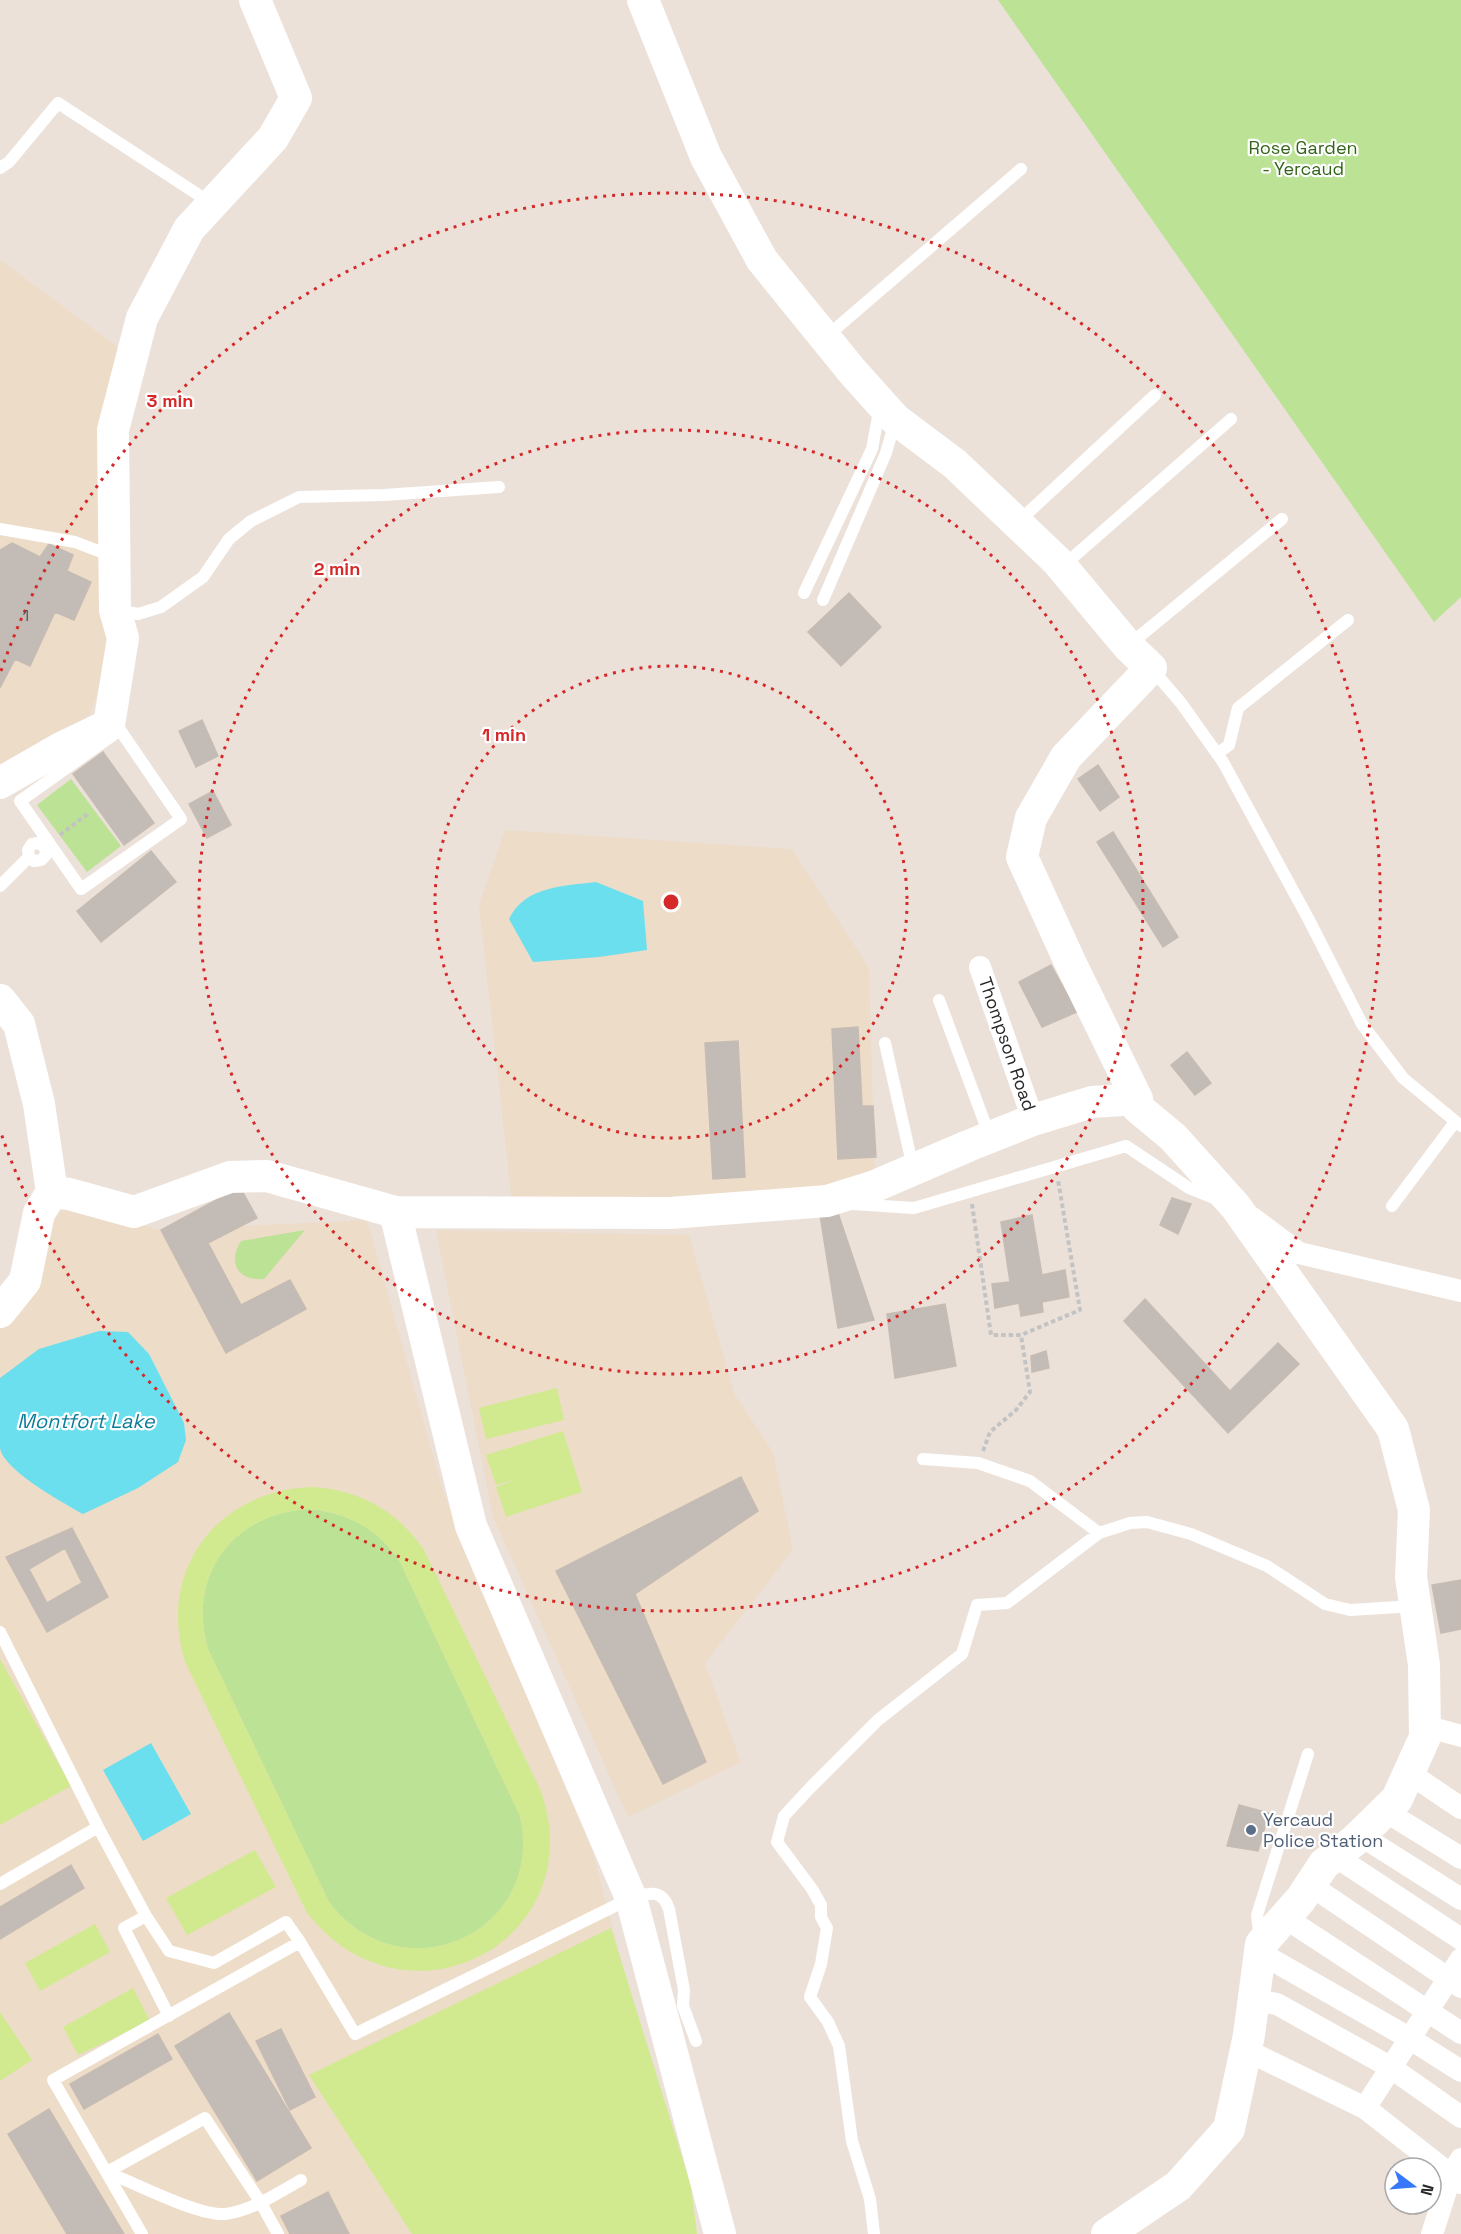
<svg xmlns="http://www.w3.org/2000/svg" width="1461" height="2234" font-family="'Space Grotesk',sans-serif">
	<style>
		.education { fill: #eddcc8 }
		.green { fill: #bbe295 }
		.pitch { fill: #d1ea90; fill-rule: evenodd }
		.water { fill: #6bdfee }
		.building { fill: #c3bbb6; stroke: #c6bcb3; stroke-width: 1.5; fill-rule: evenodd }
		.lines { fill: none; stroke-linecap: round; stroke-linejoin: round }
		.path { stroke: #c3c3c3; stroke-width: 4; stroke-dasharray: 4.5 3; stroke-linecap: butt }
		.lane { stroke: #fff; stroke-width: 12 }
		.street { stroke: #fff; stroke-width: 22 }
		.secondary { stroke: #fff; stroke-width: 32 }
		.ring { fill: none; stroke: #d62828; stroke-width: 3; stroke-dasharray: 3 6 }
		.service-dot { fill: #5c6f8a; stroke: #fff; stroke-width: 2 }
		.labels { text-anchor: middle; stroke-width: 4.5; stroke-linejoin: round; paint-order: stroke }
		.number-label { font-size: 15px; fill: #4f4d4c }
		.park-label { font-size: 18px; fill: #346419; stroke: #fff }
		.street-label { font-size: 18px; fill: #282828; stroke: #fff }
		.service-label { font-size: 18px; fill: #4e5e75; stroke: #fff; text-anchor: start }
		.water-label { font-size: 20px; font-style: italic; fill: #0d7c98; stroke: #fff }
		.centre { fill: #d62828; stroke: #fff; stroke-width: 3 }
		.ring-label { font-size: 18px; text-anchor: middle; font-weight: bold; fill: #d62828; stroke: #fff; stroke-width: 4.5; stroke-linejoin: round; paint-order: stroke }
	</style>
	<rect width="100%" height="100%" fill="#ebe1d9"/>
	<path class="education" d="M0,260L118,347L99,424L110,639L103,677L90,714L60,738L0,767Z
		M505,830L792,849L869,968L875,1186L513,1212L479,905Z
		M65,1205L161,1230L367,1220L444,1494L593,1853L693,2234H0V1331L40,1277L51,1226Z
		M436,1230L689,1235L734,1393L773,1452L793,1550L705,1663L741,1762L628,1817L493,1517Z"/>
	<path class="green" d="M998,0H1461V597L1434,622Z
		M71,779L121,846L87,872L37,805Z
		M305,1230L264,1279C238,1281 227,1263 241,1241Z
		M308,1509C346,1512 377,1528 399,1560L520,1816C546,1934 401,1997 329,1902L208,1649C187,1576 232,1514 308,1509Z"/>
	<path class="pitch" d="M557,1388L564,1420L486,1439L479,1408Z
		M563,1431L582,1492L506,1517L496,1487L516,1479L496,1485L486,1455Z
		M311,1487C358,1489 398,1511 424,1550L541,1791C593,1943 405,2038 307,1913L185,1662C157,1571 216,1491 311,1487ZM308,1509C346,1512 377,1528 399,1560L520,1816C546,1934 401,1997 329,1902L208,1649C187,1576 232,1514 308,1509Z
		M0,1659L71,1786L0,1825Z
		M255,1850L276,1887L187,1935L166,1898Z
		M95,1924L110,1952L40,1991L25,1963Z
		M611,1928L691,2186L697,2234H412L309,2075Z
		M133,1988L150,2021L78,2055L63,2027Z
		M0,2012L32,2060L0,2081Z"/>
	<path class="water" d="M596,882L643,901L647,950L599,957L533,962L509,919C525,886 564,886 596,882Z
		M99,1331L128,1332L149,1354L184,1423L186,1440L178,1462L138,1488L83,1514C64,1503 4,1471 0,1448C0,1431 0,1398 0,1378L39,1349Z
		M151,1743L191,1814L143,1841L103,1770Z"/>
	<path class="building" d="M12,543L40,557L49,544L73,555L67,571L91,582L74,620L55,612L30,666L15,659L0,688V550Z
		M849,593L881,627L841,666L808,632Z
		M202,720L218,756L196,767L179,731Z
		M103,752L154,823L124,845L73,774Z
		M1098,765L1119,797L1100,811L1078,779Z
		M213,791L231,825L207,838L189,804Z
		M1113,832L1178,937L1163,947L1097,842Z
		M151,851L176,882L101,942L77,911Z
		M1051,965L1077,1012L1042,1027L1019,982Z
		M858,1027L862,1106H873L876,1157L838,1159L832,1029Z
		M738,1041L745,1177L713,1179L705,1043Z
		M1187,1052L1211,1083L1195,1095L1171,1065Z
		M240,1187L257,1218L208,1243L241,1305L290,1280L306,1309L226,1353L161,1230Z
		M1172,1198L1191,1204L1178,1234L1160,1225Z
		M837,1210L874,1320L838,1328L820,1215Z
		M1032,1215L1042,1275L1065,1270L1069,1297L1042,1302L1043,1312L1021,1316L1019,1303L995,1308L992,1284L1010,1282L1001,1222Z
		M1145,1299L1230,1391L1278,1343L1299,1364L1228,1433L1124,1321Z
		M945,1304L956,1366L895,1378L887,1314Z
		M1046,1351L1049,1368L1032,1372L1031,1356Z
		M741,1477L758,1511L635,1594L706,1762L663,1784L556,1571Z
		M72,1528L108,1597L47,1632L6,1557ZM65,1548L82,1583L47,1603L29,1569Z
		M1461,1580V1629L1441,1633L1432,1585Z
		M1239,1805L1269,1813L1258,1851L1227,1846Z
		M71,1865L84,1888L0,1939V1907Z
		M229,2013L311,2148L257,2181L175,2046Z
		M281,2029L315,2097L290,2110L256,2041Z
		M158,2034L172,2059L84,2109L70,2084Z
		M49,2109L124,2234H67L8,2134Z
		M328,2192L349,2234H290L281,2216Z"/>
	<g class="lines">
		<path class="path" d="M60,835L89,813
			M972,1204L991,1335H1021L1080,1310L1058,1180
			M983,1451L990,1432L1016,1410L1030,1392L1021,1335"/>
		<path class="lane" d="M0,168L9,162L58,103L211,203
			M826,337L1021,169
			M1018,522L1155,395
			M0,529L75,542L114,557
			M1063,566L1231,419
			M804,593L872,449L880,406
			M823,600L886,453L895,421
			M117,610L138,614L161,607L203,577L229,539L251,521L299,497L384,495L499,487
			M1129,645L1282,519
			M1152,669L1181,703L1223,762L1309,920L1362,1024L1403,1078L1461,1126
			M120,730L181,819L81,889L20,801Z
			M1217,754L1229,745L1238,708L1348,620
			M0,886L29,857L28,850L32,844L38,843L45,847L46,855L41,860L34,861L29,857
			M939,1000L990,1137
			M885,1043L913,1168
			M852,1204L914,1208L1126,1146L1189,1188L1216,1199
			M1392,1206L1455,1122
			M923,1459L978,1463L1030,1481L1099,1533
			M0,1632L98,1827
			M0,1884L98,1827L146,1916L169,1951L214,1963L286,1922L300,1942
			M146,1916L124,1928L169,2016
			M1260,1940L1257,1915L1308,1754
			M142,2234L53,2080L300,1942L355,2034L631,1898C648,1893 662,1888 669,1909L684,1990L683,2006L696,2041
			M278,2234L261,2203L205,2118L107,2172C134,2183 198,2216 225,2214C251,2211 278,2193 301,2180
			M874,2234L870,2199L852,2141L839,2046L828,2022L810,1997L821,1964L827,1928L821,1917V1905L812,1889L777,1842L784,1816L811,1787L878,1720L962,1654L977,1605L1007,1603L1099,1533L1130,1523L1147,1522L1191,1534L1267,1566L1325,1604L1350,1610L1414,1606"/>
		<path class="street" d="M980,967L1033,1120
			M1251,1217L1299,1253L1461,1291
			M1425,1726L1461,1736
			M1409,1773L1461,1808
			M1385,1811L1461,1858
			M1360,1835L1461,1899
			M1335,1856L1461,1939
			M1310,1885L1461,1987
			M1284,1917L1461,2033
			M1260,1953L1404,2035L1461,2071
			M1254,2000L1277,2004L1390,2067L1461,2117
			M1246,2050L1365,2108L1461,2183
			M1365,2108L1461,1959
			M1432,2234L1451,2175L1461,2159"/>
		<path class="secondary" d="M643,0L706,157L762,260L852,371L895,419L955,464L1057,561L1128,646L1151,668L1066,757L1031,818L1022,857L1070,962L1137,1099L1138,1108L1173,1137L1236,1207L1393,1429L1414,1510L1411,1577L1424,1665L1425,1737L1397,1799L1354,1841L1324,1864L1301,1899L1261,1944L1249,2035L1229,2129L1178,2186L1107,2234
			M0,783L59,749L109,725L123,638L115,610L113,430L142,318L189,229L273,138L296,98L255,0
			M0,1000L19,1024L39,1104L52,1192L39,1213L25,1281L0,1312
			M52,1192L69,1194L134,1212L230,1177L267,1176L395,1212L670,1213L827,1201L875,1186L968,1146L1033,1120L1092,1102L1137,1099
			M395,1212L471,1526L631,1898L720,2234"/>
	</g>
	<g class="ring">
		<circle cx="671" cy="902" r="236"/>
		<circle cx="671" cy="902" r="472"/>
		<path d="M1 671A709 709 0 1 1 1 1133"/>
	</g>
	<circle class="service-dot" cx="1251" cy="1830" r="6"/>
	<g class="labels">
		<g class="number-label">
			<text x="26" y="621">1</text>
		</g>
		<g class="park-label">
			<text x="1303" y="154">Rose Garden<tspan x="1303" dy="21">- Yercaud</tspan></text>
		</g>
		<g class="street-label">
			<text transform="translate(1007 1044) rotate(71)" y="6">Thompson Road</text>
		</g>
		<g class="service-label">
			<text x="1263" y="1826">Yercaud<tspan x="1263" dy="21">Police Station</tspan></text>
		</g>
		<g class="water-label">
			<text x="86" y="1428">Montfort Lake</text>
		</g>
	</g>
	<circle cx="671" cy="902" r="9" class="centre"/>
	<g class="ring-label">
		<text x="170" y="407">3 min</text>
		<text x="337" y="575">2 min</text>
		<text x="504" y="741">1 min</text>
	</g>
	<g transform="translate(1413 2186) rotate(106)"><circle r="28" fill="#ffffff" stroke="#a9a9a9" stroke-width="1.5"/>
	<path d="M0-4.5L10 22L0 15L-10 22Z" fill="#3778fa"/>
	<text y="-9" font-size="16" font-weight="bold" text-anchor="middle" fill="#282828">N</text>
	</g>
</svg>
